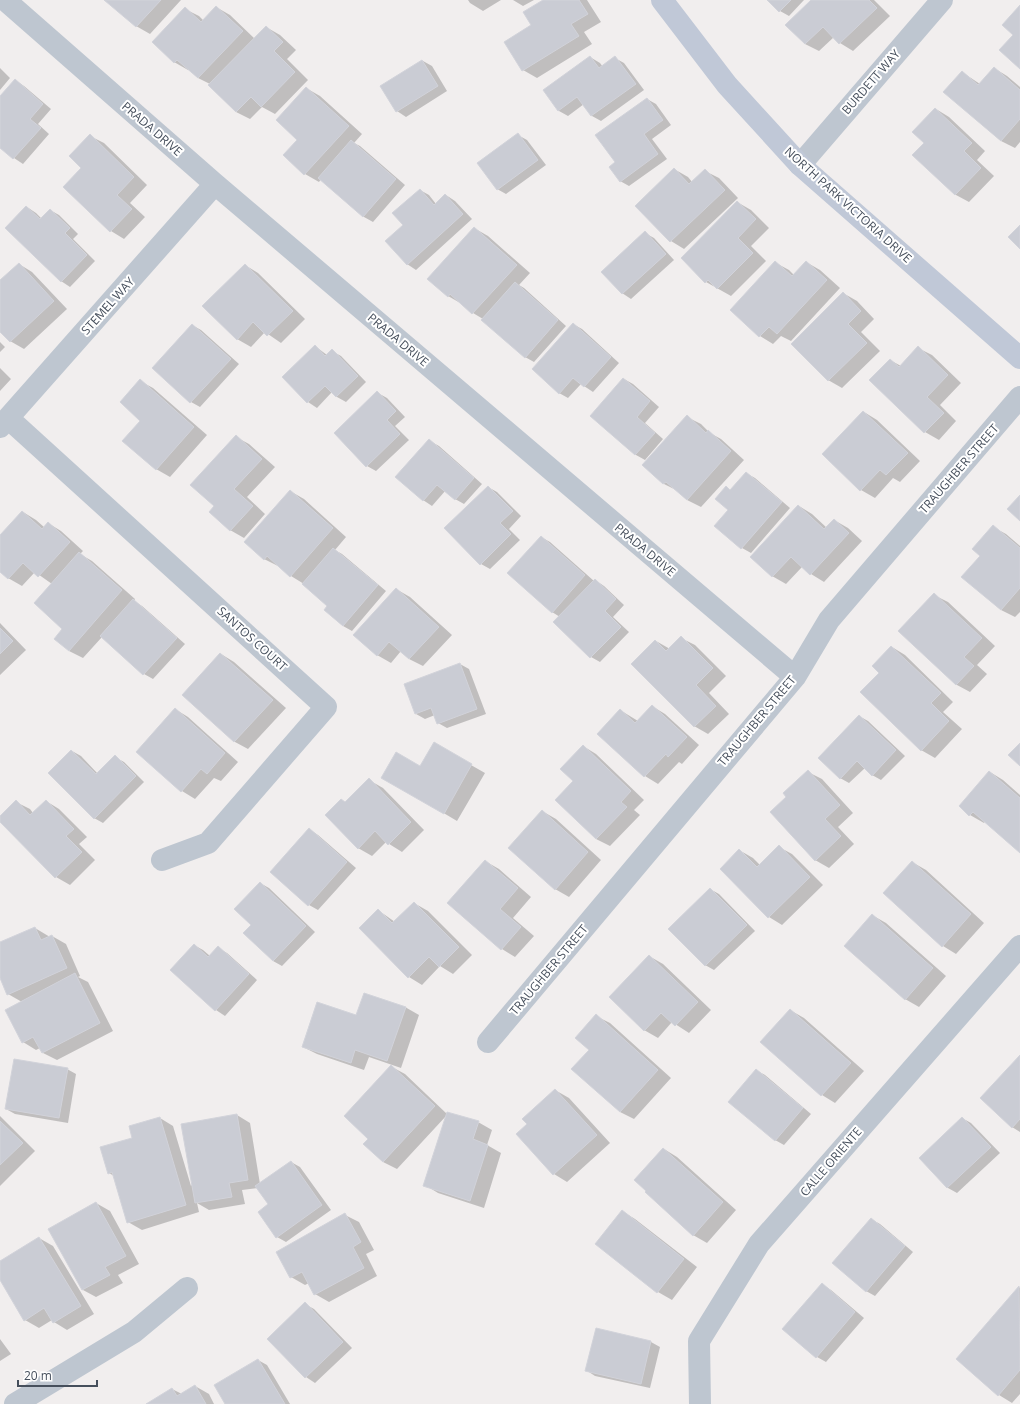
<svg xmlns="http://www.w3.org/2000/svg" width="1020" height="1404" font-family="'Open Sans',sans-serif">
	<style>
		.shadow { fill: #0003 }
		.building { fill: #caccd4; stroke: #d2d3da }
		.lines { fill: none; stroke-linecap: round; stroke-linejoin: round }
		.street { stroke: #bec6d0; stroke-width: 22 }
		.secondary { stroke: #c0c8d7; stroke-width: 22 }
		.labels { text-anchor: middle; stroke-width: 4; stroke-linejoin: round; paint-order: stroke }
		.street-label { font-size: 12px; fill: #464f5c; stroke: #fff }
	</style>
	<rect width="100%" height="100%" fill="#f1eeee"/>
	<path class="shadow" d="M106,0H181L150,34L136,26Z
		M468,0H501L483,11L470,3Z
		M513,0H534L523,6Z
		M545,0H587L601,22L584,32L592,44L537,78L523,70L505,42L532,25Z
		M769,0H804L789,16L780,11Z
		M812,0H874L890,16L853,51L840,43L834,37L819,51L805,44Z
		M216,7L230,15L255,39L266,27L280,35L296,50L287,59L308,80L275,114L262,107L250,119L236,112L209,85L210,84L198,78L189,69L188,70L174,62L185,9L199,16L204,21Z
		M590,57L600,63L603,67L615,58L624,63L644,90L601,121L592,116L584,104L568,116L559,111L544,90Z
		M423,61L432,66L447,91L406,117L397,111Z
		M0,68L10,78L0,90Z
		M994,68L1007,76L1020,87V142L1015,148L1001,141L945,92L962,72L980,84Z
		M15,80L24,86L51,109L38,124L49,134L23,164L14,158L0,146V98Z
		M306,88L320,96L362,134L354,143L360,146L405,185L373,222L364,217L321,179L319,182L305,174L284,155L299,140Z
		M647,99L656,104L671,125L652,139L667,159L629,186L620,181L616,162Z
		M936,109L949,117L985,151L977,160L994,176L969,202L956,195L914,155L925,143Z
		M518,135L527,140L546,165L506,194L497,189Z
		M90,136L104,143L147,185L130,203L145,217L124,239L111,231L83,168Z
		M674,169L688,177L693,183L705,171L719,178L738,198L684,249L671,241Z
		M420,190L429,195L436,204L446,195L455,201L472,219L416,270L407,264L405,225Z
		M737,202L751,210L769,228L751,246L766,261L731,296L706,282Z
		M27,207L36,213L42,219L50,210L59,215L78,234L73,239L95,261L70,287L61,281Z
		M474,228L488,236L530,273L519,285L524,288L566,326L534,362L525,357L483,319L473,313L462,304L448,296Z
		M645,233L654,238L674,260L631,299L622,293Z
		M806,262L820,270L840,288L791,341L781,336L773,344L760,336L776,263L789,270L794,275Z
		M19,264L32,272L67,309L24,349L10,341L0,330V282Z
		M245,265L258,273L305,319L281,343L265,332L251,347L237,339Z
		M843,293L857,301L874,319L861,332L880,351L842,388L828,380Z
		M573,324L582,329L619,363L593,392L581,384L568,398L559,393Z
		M192,325L201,330L239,364L200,407L191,402Z
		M0,342L5,347L0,352Z
		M315,346L327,355L332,351L341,356L366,382L346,402L337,397L332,392L317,408L308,402Z
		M918,348L932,355L961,383L940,405L956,421L939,440L925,432L871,380L890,360L901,366Z
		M0,368L11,379L0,391Z
		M624,379L633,384L659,407L645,423L663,439L645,460L636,455L591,416Z
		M140,381L153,388L207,435L170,477L156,469L142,420Z
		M378,393L387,398L405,417L395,426L409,440L376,471L367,466L335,433Z
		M864,412L877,420L920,461L900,482L893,478L875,498L861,490L824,454Z
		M687,417L701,424L710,433L721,439L744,460L701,507L687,500L678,491L664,484L643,465Z
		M236,437L249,444L275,467L247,497L265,514L244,538L230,530L215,506Z
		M430,441L439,446L482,484L464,504L455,499L446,490L432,506L423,500Z
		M746,473L755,478L790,508L751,553L742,548L729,510L726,487L731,490Z
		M488,487L497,492L521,516L509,529L520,540L490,569L481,564Z
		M290,491L304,499L346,537L335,550L342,554L386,591L352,631L343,626L325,610L329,605L304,584L291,576L279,565L278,566L264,559Z
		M799,506L812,514L827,528L834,520L848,528L862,541L824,582L811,574L802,567L786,584L772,576Z
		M23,512L36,520L44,527L48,523L61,531L83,551L80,554L92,561L135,599L134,601L142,606L185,644L153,679L144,674L102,637L83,658L69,651L52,584L35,572L22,586L8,578L0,571V536Z
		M993,527L1006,534L1020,546V612L1015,617L1001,610L963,577L981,555Z
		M541,537L550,542L594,581L595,580L604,586L624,605L613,617L629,632L600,662L591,657L560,617L552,612Z
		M396,589L410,597L452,635L423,666L409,659L401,651L391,663L377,655Z
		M934,595L948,602L995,646L977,665L987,674L970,692L957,685L900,631Z
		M0,623L26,650L0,675Z
		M681,638L695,645L726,676L709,693L729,714L708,734L694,726L656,641L670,649Z
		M892,647L905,655L953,702L943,712L962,729L935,758L921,750L880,673Z
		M221,654L234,662L286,708L248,749L235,742L183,695Z
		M460,664L469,669L486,714L447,728L438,723L435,715L425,719L416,714Z
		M652,706L665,714L699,745L682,764L679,762L658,784L645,776L598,734L620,710L638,721Z
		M175,709L188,717L238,762L221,781L214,778L195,799L182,791L138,751Z
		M859,716L868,721L905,756L881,780L872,775L865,768L849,783L840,778Z
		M434,744L485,773L457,821L383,777L421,768Z
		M583,746L596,754L644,800L634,810L640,815L610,846L596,839L574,781Z
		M72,751L81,756L98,774L115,757L124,762L144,782L103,823L94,818Z
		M808,772L822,779L853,813L838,827L854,844L829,868L815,860L788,797Z
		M990,772L1003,780L1020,795V851L985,821L984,823L970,815Z
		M369,780L383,788L424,830L402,852L386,842L372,856L358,848L346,803Z
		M46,801L59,809L87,837L79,844L95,860L70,885L56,877L0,821V817L16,802L30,809L33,813Z
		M542,811L556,819L601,860L569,897L555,889Z
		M309,829L318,835L356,868L318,910L309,905L271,872Z
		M779,847L792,854L823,885L782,925L769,917L739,850L753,858L760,865Z
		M485,861L499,869L531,897L513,918L534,936L515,957L502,949L449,903Z
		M912,862L926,870L984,923L956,954L943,946Z
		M260,883L269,888L315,932L282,966L273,961L252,925Z
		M710,889L719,894L755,931L714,970L705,965Z
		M414,903L428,911L472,955L453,974L440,966L422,985L409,977L378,910L395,922Z
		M872,915L886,923L946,976L919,1007L905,999Z
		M35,928L50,937L52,936L66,944L80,976L78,977L88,982L113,1031L57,1060L43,1053L40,1048L36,1050L23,1042L22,1002L8,994L0,976V944Z
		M194,945L203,950L210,956L218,948L227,953L257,980L225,1016L216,1010L171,970Z
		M649,956L663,964L711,1010L689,1033L672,1022L658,1038L644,1030Z
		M405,1007L419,1015L401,1068L369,1057L364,1070L317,1054L303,1047L357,1016Z
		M790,1010L804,1018L864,1071L835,1103L822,1095Z
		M596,1016L610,1023L671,1078L634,1119L620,1112L590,1050Z
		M1020,1057V1132L1012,1127Z
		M392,1067L405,1074L447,1114L478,1122L492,1130L487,1145L501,1153L484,1208L438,1193L425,1185L447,1115L397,1169L383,1162L365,1144L369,1138Z
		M67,1069L76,1074L68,1123L15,1114L6,1109Z
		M756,1070L765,1075L811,1114L784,1145L775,1140Z
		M555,1090L569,1098L610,1143L567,1182L554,1174L528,1124Z
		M237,1115L250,1123L260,1184L291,1162L300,1167L331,1210L286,1242L277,1237L270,1205L258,1188L242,1190L245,1204L209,1210L197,1203L199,1212L142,1230L128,1222L114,1176L109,1173L134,1138L160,1118L173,1126L191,1186Z
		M0,1116L35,1151L0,1186Z
		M962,1118L971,1123L1000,1153L957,1193L948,1188L920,1158Z
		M664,1149L677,1157L736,1210L707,1243L693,1235Z
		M96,1203L110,1211L139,1264L118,1275L123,1283L96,1297L83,1290Z
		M622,1211L635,1219L697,1267L672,1300L658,1292L596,1244Z
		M345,1215L359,1222L374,1250L366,1254L377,1276L329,1302L315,1294L309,1283L305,1285L291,1277Z
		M871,1219L880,1224L913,1252L875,1296L866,1291Z
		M39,1238L53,1246L94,1314L67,1330L54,1322L52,1320L39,1328L25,1320L0,1278V1262Z
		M822,1284L831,1290L864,1318L826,1362L817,1357L784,1329Z
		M1020,1287V1394L1012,1403L999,1395L957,1359Z
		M305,1304L314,1309L352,1348L315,1383L306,1377L268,1339Z
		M596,1329L651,1342L660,1347L650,1388L595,1376L586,1370Z
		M0,1339L11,1354L0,1361Z
		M258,1360L267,1365L290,1404H226Z
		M195,1386L209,1394L214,1404H148L172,1389L182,1394Z"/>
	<path class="building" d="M104,0H161L136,27Z
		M543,0H579L588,14L571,24L579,36L522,71L504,42L531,25L523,12Z
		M767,0H791L779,12Z
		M811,0H869L877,8L839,44L823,27L805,44L785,25Z
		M1020,5V69L999,50L1013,35L1002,25Z
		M216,6L243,31L198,78L177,60L174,63L152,42L185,7L201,22Z
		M266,26L283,42L274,51L295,72L261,107L251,97L236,112L208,85Z
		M590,56L599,68L615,56L636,84L591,116L577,97L558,111L543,90Z
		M422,60L438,86L396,112L380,86Z
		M994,67L1020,90V119L1001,141L943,92L962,71L978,85Z
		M15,79L43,104L30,119L41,128L13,159L0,148V96Z
		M306,87L349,126L304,175L283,155L297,140L276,120Z
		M647,98L663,120L644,134L658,154L620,182L609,167L615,162L595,135Z
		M935,108L972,143L964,151L981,168L955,195L912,155L924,143L912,132Z
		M518,133L538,160L497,190L477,163Z
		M90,134L134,177L117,195L132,209L110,232L63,187L81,168L69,156Z
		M351,140L396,179L363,217L318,178Z
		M674,168L689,184L705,169L725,190L670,242L635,206Z
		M420,189L434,205L445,194L463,214L407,265L385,241L403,225L392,213Z
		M737,201L756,219L738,238L753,253L717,289L708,280L705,283L681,258Z
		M26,206L40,219L50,209L70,228L65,233L87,255L61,282L5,228Z
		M1020,225V249L1008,237Z
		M474,227L517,265L472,314L450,294L448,297L427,279Z
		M645,231L666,254L622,294L601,272Z
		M775,261L792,276L806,261L827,280L777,334L769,327L759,337L730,310Z
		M19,263L54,301L10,342L0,332V280Z
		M245,264L293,311L267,336L253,322L237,340L202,306Z
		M515,282L558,320L525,358L481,320Z
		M843,292L861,311L848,324L867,343L828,381L791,344Z
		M573,323L611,357L584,387L573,378L559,394L532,369Z
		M192,324L231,359L190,403L152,368Z
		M315,345L325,356L332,349L358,376L336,397L325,386L307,403L282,377Z
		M918,346L948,375L927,397L944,413L924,433L869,380L890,359L899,367Z
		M623,378L650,401L637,417L655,433L635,455L590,416Z
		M140,379L194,427L156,470L122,441L140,421L120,402Z
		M377,391L396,411L387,420L400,434L366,467L334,433Z
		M863,411L908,453L886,475L880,470L860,491L822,454Z
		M687,415L706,433L708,430L731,451L687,500L666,482L663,484L642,465Z
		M236,435L262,459L234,489L253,506L230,531L209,512L214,506L190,485Z
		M429,439L474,478L455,500L437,485L423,501L395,477Z
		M746,472L782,502L741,549L714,526L728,510L715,499L726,486L730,490Z
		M488,486L513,511L500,523L511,534L480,565L444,528Z
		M290,490L333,528L290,577L267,556L264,560L244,542Z
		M1020,495V521L1007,509Z
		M798,505L824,529L834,519L849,533L810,575L791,557L772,577L750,557Z
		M22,511L42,529L48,522L70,542L38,577L23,563L8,579L0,572V535Z
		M993,525L1020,548V588L1001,610L961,577L980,556L972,549Z
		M541,536L585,575L552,613L507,573Z
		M333,548L378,585L343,626L324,610L327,606L302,584Z
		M79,552L122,590L69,651L54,639L62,629L34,603Z
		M595,579L616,599L605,611L621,627L590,658L553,622Z
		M396,588L439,627L409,659L389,642L377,656L353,635Z
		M934,593L982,638L964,657L974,666L956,685L898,631Z
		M133,599L177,638L143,675L100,636Z
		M0,628L13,641L0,654Z
		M681,636L713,668L696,685L716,706L694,727L631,664L655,640L666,651Z
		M891,646L941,693L931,703L949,721L921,751L860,692L879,673L872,666Z
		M220,653L273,700L234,742L182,695Z
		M460,663L477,709L437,724L431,708L415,714L404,684Z
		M652,705L687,737L668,757L666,754L644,777L597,734L620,709L635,723Z
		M175,708L225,753L207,774L201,769L181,792L136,752Z
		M859,715L896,750L872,776L857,761L840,779L818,758Z
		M434,742L472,764L444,814L381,778L396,752L420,766Z
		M1020,743V766L1008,755Z
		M583,745L631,791L621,802L627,807L596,839L555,800L573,781L560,769Z
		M71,750L96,774L115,755L136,776L94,819L48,773Z
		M808,770L840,805L825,819L841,836L815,861L770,812L786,797L783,793Z
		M989,771L1020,798V853L973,812L969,816L959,806Z
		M369,778L411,822L388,845L375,831L358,849L325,815L341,799L345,802Z
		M16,800L30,815L46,800L74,829L66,836L82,852L55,878L0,822V816Z
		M542,810L588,852L555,890L508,848Z
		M309,828L347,862L308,906L270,872Z
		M779,845L810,877L768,918L720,869L739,849L757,867Z
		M485,860L518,888L500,909L521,927L501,950L447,903Z
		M912,861L971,914L942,947L883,893Z
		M260,882L306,926L273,961L243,933L251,925L234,909Z
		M710,888L747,925L705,966L668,929Z
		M414,902L459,947L439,967L429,957L408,978L359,928L378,909L392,923Z
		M872,914L933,968L905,1000L844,946Z
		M35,927L41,940L52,935L67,968L7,995L0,978V942Z
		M194,944L208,957L218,946L249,974L215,1011L170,970Z
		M649,955L698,1002L675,1026L661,1013L644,1031L609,997Z
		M75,973L100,1023L42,1053L33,1037L22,1043L5,1010Z
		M364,993L406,1007L387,1061L355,1050L351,1063L302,1047L317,1002L356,1015Z
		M790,1009L851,1063L821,1096L760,1042Z
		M596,1014L658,1070L620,1112L571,1069L589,1050L575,1038Z
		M1020,1055V1119L1012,1128L980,1098Z
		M14,1059L68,1068L59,1118L5,1109Z
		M391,1065L435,1106L383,1162L363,1144L368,1139L344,1116Z
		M756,1069L803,1108L775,1141L728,1102Z
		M555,1089L597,1135L553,1175L516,1134L527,1124L522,1119Z
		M447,1112L479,1121L473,1139L488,1145L470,1201L423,1186Z
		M237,1114L248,1180L229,1183L232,1197L195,1203L181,1124Z
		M160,1117L186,1205L127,1223L112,1172L108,1174L100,1147L132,1138L129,1126Z
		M962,1117L991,1147L947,1188L919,1158Z
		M0,1121L23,1143L0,1165Z
		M663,1148L723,1202L693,1236L645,1192L646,1191L634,1180Z
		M291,1161L322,1205L276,1238L258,1212L268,1204L255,1186Z
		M96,1202L126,1256L105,1267L110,1275L82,1290L48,1229Z
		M622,1210L684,1259L657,1293L595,1244Z
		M345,1213L361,1242L353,1247L364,1268L314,1295L302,1272L290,1278L276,1252Z
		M871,1218L905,1246L866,1292L832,1263Z
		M39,1237L81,1306L53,1323L44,1308L24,1321L0,1280V1261Z
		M822,1283L855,1312L816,1358L782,1329Z
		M1019,1286L1020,1370L998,1396L956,1359Z
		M305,1302L343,1342L305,1378L267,1339Z
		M596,1328L651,1341L641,1384L585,1371Z
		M258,1359L285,1404H225L214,1385Z
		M195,1385L206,1404H146L172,1388L177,1396Z"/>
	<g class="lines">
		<path class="street" d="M5,0L215,184L795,677
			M800,165L942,0
			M8,418L326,707L208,843L162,860
			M0,427L215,184
			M488,1042L795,677L829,620L1020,397
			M15,1404L134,1332L187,1288
			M700,1404L699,1341L759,1244L1020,946"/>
		<path class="secondary" d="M662,0L727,85L800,165L1020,358"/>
	</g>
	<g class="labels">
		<g class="street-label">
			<text transform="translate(871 82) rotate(-49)" y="4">BURDETT WAY</text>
			<text transform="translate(152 129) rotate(41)" y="4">PRADA DRIVE</text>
			<text transform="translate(848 205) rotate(42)" y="4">NORTH PARK VICTORIA DRIVE</text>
			<text transform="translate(108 306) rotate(-48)" y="4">STEMEL WAY</text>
			<text transform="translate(398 340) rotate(40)" y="4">PRADA DRIVE</text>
			<text transform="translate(959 469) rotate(-49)" y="4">TRAUGHBER STREET</text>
			<text transform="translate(645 550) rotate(40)" y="4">PRADA DRIVE</text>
			<text transform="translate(252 639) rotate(42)" y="4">SANTOS COURT</text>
			<text transform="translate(757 721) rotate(-50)" y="4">TRAUGHBER STREET</text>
			<text transform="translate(549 970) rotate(-50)" y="4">TRAUGHBER STREET</text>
			<text transform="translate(831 1162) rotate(-49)" y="4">CALLE ORIENTE</text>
		</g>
	</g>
	<path d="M18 1380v6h79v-6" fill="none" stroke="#464f5c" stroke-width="2"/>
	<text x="24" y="1380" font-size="12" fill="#464f5c" stroke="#ffffff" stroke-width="3" paint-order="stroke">20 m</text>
</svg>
